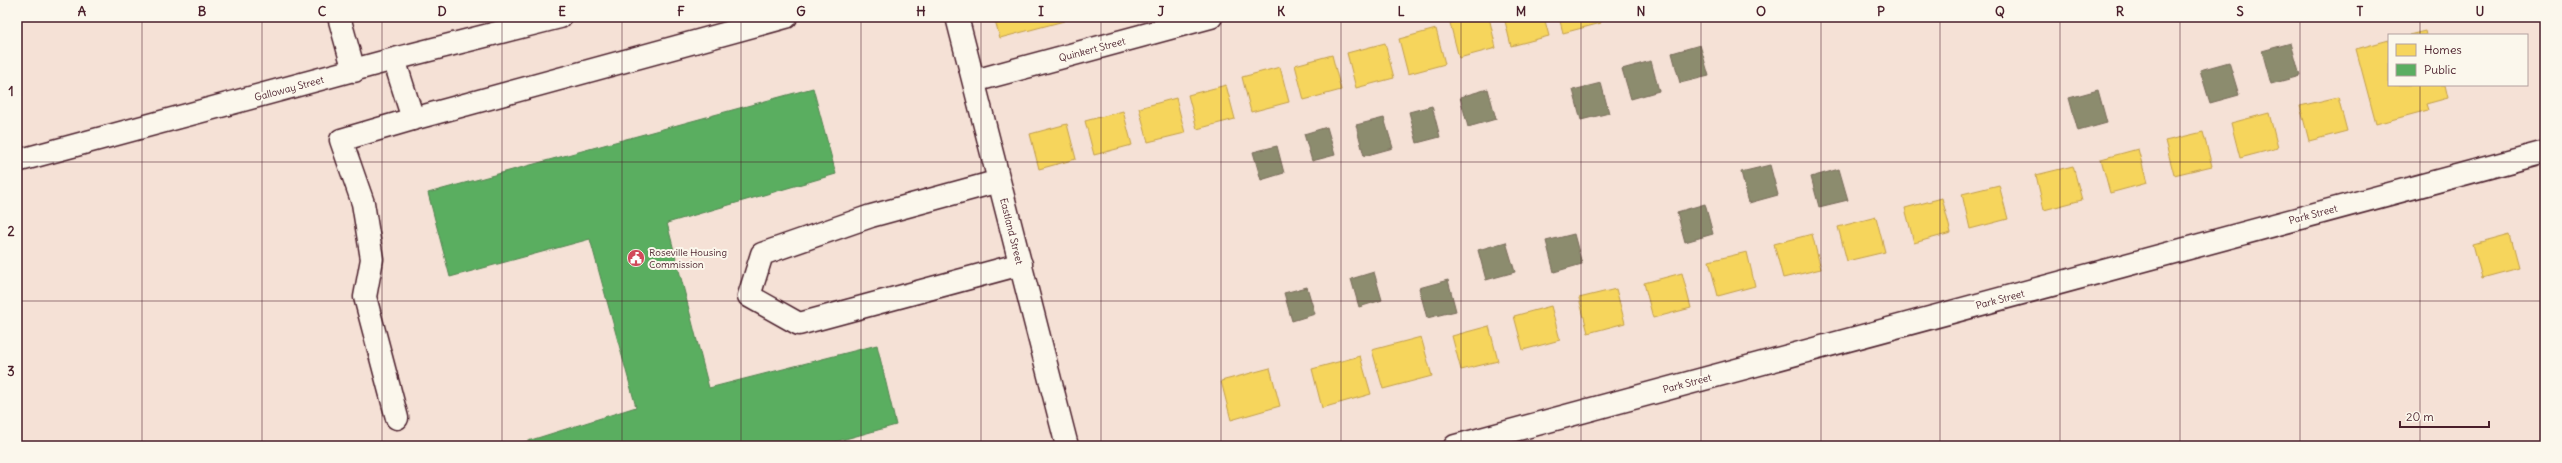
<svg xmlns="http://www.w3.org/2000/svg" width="2562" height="463" font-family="Delius,sans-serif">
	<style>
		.homes { fill: #f6d55c; stroke: #c29e4d }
		.public { fill: #5aae61; stroke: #558351 }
		.industry { fill: #8c8c6e; stroke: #786b5a }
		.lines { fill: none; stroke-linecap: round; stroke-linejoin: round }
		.minor-casing { stroke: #4a1f2b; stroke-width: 25 }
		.minor { stroke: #fbf7ec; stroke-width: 22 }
		.grid { fill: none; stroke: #4a1f2b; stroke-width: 1; stroke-opacity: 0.55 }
		.labels { text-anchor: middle; stroke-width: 4; stroke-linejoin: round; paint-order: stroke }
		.street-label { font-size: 10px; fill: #4a1f2b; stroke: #fbf7ec }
		.poi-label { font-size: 10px; fill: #4a1f2b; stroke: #fbf7ec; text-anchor: start }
		.neatline { fill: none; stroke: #4a1f2b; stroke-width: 1.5 }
		.grid-label { font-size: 13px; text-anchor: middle; font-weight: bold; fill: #4a1f2b }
	</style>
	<rect width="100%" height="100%" fill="#f5e1d6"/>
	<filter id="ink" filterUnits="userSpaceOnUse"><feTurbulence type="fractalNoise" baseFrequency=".025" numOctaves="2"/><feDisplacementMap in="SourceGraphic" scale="8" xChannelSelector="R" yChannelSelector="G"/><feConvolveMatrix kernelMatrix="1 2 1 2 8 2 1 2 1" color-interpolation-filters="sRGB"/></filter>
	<g filter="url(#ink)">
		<path class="homes" d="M994,17H1063L1064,21L1000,38Z
			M1474,17H1489L1496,48L1459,58L1450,23Z
			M1504,17H1544L1549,36L1511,46Z
			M1559,17H1599L1601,23L1563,33Z
			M1436,29L1445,64L1408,74L1399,39Z
			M2425,31L2426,35H2409Z
			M2389,40V85H2445L2448,98L2426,104L2428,110L2376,124L2356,49Z
			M1385,43L1394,78L1356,88L1347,53Z
			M1332,55L1341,90L1304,100L1295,65Z
			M1280,67L1289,102L1251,112L1242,77Z
			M1226,85L1235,119L1197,129L1188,95Z
			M2338,97L2347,131L2309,141L2300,106Z
			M1176,98L1185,133L1148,142L1139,108Z
			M1123,111L1132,145L1094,155L1085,121Z
			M2269,113L2278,148L2240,158L2231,123Z
			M1067,124L1076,159L1039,169L1030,134Z
			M2203,132L2212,166L2174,175L2165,141Z
			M2138,149L2147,183L2110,193L2101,159Z
			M2073,166L2082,200L2044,210L2036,175Z
			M1999,185L2008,219L1970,229L1962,194Z
			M1942,198L1951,233L1914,243L1905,208Z
			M1876,217L1885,252L1847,261L1838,227Z
			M1812,234L1821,269L1783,278L1774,244Z
			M2510,234L2519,268L2482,278L2473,244Z
			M1747,252L1755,286L1718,296L1709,261Z
			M1682,273L1691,308L1653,318L1644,283Z
			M1616,289L1625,323L1588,333L1579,298Z
			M1551,306L1560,340L1523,350L1514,316Z
			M1489,326L1498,361L1461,370L1452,336Z
			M1421,337L1432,376L1383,389L1372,350Z
			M1360,356L1371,394L1322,408L1312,369Z
			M1270,368L1280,406L1231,420L1221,381Z"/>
		<path class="public" d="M813,88L836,174L667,223L709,388L877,345L896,425L820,446H512L636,407L590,239L450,277L428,193Z"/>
		<path class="industry" d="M2291,43L2300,76L2271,84L2262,51Z
			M1700,45L1709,76L1680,83L1672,53Z
			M1651,61L1659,91L1631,99L1622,69Z
			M2229,62L2239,95L2210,103L2200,70Z
			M1601,83L1609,113L1581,120L1573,90Z
			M1488,89L1496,119L1468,127L1460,97Z
			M2098,90L2107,123L2078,131L2069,98Z
			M1432,106L1440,137L1417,143L1409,112Z
			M1384,118L1393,148L1364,156L1356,125Z
			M1327,127L1335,155L1312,161L1304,134Z
			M1277,146L1284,173L1261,180L1253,152Z
			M1770,165L1778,195L1749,203L1741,172Z
			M1839,169L1848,200L1819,207L1811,177Z
			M1705,204L1713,234L1685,242L1677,212Z
			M1574,234L1582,264L1554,272L1546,241Z
			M1506,242L1515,272L1486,280L1478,250Z
			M1374,272L1382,300L1359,307L1351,279Z
			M1448,280L1456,311L1427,318L1419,288Z
			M1307,287L1315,314L1292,321L1284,293Z"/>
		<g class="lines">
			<defs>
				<path id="minor" d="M339,17L354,71
					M957,17L1067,446
					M394,59L413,119L341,140L363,203L372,259L365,297L397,418
					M974,81L1211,17
					M413,119L786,17
					M17,161L394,59L560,17
					M999,181L871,216L762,254L749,296L799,324L1021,264
					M1455,446L2545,152"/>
			</defs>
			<use href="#minor" class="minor-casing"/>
			<use href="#minor" class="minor"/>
		</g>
	</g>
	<path class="grid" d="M142,17V446M262,17V446M382,17V446M502,17V446M622,17V446M741,17V446M861,17V446M981,17V446M1101,17V446M1221,17V446M1341,17V446M1461,17V446M1581,17V446M1701,17V446M1821,17V446M1940,17V446M2060,17V446M2180,17V446M2300,17V446M2420,17V35M2420,85V446M17,162H2545M17,301H2545"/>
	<defs>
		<symbol id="civic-disc" viewBox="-11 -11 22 22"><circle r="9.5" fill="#d1495b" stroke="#fbf7ec"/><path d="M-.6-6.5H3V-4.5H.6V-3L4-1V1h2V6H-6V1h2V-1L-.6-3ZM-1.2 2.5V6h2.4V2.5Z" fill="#fff"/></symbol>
	</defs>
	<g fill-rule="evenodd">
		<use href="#civic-disc" x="626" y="248" width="20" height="20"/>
	</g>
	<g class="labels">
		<g class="street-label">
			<text transform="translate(1092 49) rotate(-15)" y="4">Quinkert Street</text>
			<text transform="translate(289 88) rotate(-15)" y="4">Galloway Street</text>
			<text transform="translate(2313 214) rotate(-15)" y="4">Park Street</text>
			<text transform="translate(1012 231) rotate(76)" y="4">Eastland Street</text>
			<text transform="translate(2000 299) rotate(-15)" y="4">Park Street</text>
			<text transform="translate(1687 383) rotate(-15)" y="4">Park Street</text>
		</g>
		<g class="poi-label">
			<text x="649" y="256">Roseville Housing<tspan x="649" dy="12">Commission</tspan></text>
		</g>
	</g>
	<rect width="2562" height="463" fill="none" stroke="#fbf7ec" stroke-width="44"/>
	<rect x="2388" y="34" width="140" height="52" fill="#fbf7ec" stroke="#b4a19f"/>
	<rect x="2396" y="44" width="20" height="12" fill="#f6d55c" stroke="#b4a19f"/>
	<text x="2424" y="54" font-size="12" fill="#4a1f2b">Homes</text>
	<rect x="2396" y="64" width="20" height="12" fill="#5aae61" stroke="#b4a19f"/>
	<text x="2424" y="74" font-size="12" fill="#4a1f2b">Public</text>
	<path d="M2400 421v6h89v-6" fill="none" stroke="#4a1f2b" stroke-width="2"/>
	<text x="2406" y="421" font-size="12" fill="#4a1f2b" stroke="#fbf7ec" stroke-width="3" paint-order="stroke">20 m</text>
	<rect x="22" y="22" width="2518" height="419" class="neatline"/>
	<g class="grid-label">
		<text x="82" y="16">A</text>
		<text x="202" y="16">B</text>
		<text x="322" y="16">C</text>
		<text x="442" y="16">D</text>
		<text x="562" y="16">E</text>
		<text x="681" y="16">F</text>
		<text x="801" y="16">G</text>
		<text x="921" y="16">H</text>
		<text x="1041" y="16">I</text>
		<text x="1161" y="16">J</text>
		<text x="1281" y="16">K</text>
		<text x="1401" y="16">L</text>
		<text x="1521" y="16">M</text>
		<text x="1641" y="16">N</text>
		<text x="1761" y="16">O</text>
		<text x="1881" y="16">P</text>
		<text x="2000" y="16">Q</text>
		<text x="2120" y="16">R</text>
		<text x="2240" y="16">S</text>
		<text x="2360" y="16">T</text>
		<text x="2480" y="16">U</text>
		<text x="11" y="96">1</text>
		<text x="11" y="236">2</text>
		<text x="11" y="376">3</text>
	</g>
</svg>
